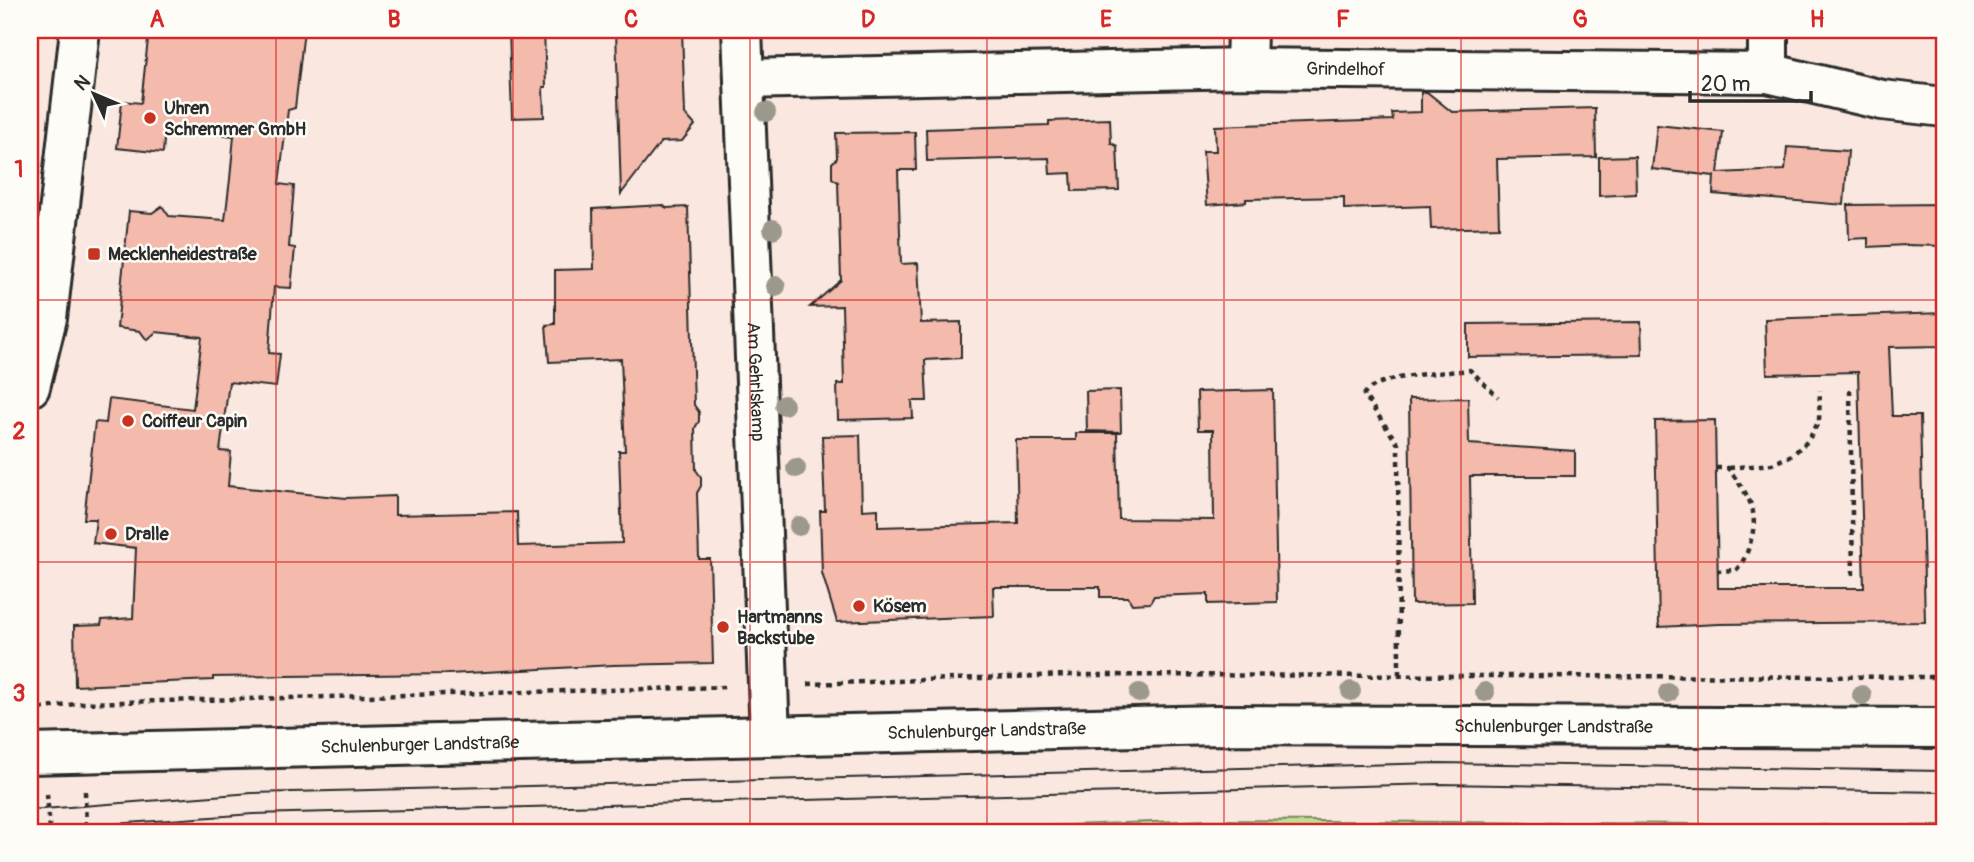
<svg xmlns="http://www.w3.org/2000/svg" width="1974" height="862" font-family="Pangolin,sans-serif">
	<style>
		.green { fill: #c1dc94; stroke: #768460; stroke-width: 2 }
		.building { fill: #f4baac; stroke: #2b2b2b; stroke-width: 2 }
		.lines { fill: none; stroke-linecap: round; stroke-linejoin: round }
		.minor-casing { stroke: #2b2b2b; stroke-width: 44 }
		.tertiary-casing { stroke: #2b2b2b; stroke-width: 44 }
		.secondary-casing { stroke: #2b2b2b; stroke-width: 44 }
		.path { stroke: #2b2b2b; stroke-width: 4.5; stroke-dasharray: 5 5; stroke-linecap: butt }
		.minor { stroke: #fdfcf7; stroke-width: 38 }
		.tertiary { stroke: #fdfcf7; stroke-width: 38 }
		.secondary { stroke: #fdfcf7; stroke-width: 38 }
		.tram { stroke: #2b2b2b; stroke-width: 2 }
		.tree { fill: #9c988b }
		.grid { fill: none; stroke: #d62828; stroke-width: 2; stroke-opacity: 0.55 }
		.poi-dot { fill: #c8321e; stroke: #fdfcf7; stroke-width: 2.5 }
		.labels { text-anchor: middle; stroke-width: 5; stroke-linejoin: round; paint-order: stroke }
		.street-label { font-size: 18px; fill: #2b2b2b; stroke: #fdfcf7 }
		.poi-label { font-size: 18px; font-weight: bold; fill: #2b2b2b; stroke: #fdfcf7; text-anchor: start }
		.neatline { fill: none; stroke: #d62828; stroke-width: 2.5 }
		.grid-label { font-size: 23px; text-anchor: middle; font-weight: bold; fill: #d62828 }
	</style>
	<rect width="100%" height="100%" fill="#fae8e0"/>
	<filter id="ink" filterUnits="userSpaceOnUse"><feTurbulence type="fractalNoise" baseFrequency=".0143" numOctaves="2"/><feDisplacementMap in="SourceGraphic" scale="14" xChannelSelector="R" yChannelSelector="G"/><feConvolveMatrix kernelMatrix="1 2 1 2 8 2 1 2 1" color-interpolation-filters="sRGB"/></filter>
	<g filter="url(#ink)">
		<path class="green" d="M1208,820L1944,826V832H879Z"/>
		<path class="building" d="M149,30H304L295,108L288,110L279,184L294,186L289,247L295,248L291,288L274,287L269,353L280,354L276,387L229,382L220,451L231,452L228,486L346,498L395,496V515L517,512L518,546L622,543L619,451H625L621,359L549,362L546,325L555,324V270L594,269L593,209L663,205L666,208L688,207L694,405L699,412V421L695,428L696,470L701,477V486L697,493L699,559H710L713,663L613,665L448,674L213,677V680L75,686L74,626L101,625L102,620L133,618L136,548L93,543L96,519H84L95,422L106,423L109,399L193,409L202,337L156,332L147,340L140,331L117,328L129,211L152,213L162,206L169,216L225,220L230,179L234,136L165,128L163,153L117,148L122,101L141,103Z
			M509,30H544L546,87H543L544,117L512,118Z
			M616,30H682L685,114L695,125L682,141L661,142L621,194Z
			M1421,92H1427L1452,112L1595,108L1596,157L1497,159L1499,227L1431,229L1430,206L1344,209V197L1246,199V202L1207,205L1203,151H1216L1215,126L1393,120L1392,113L1421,112Z
			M1110,119L1111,143L1117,146L1119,190L1072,191L1071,173L1050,174L1049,158L927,161L926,129L1049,125V121Z
			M1657,125L1723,132L1718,173L1785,170L1787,147L1848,151L1844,205L1713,194L1714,176L1652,169Z
			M915,132L916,170H898L901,264L918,263L921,323L961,322V358L925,360L927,401H912L913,418L838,420L837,384H844L842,306L810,307L841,280L838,182L832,178V163L837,158L836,133Z
			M1635,156L1636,194L1599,196V157Z
			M1944,204V246L1906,245L1868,247V238L1849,239L1848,205Z
			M1944,313V346L1889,347L1892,416H1920L1925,622L1719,624L1659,627L1655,421L1715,420L1718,588H1864L1858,372L1767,374L1765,319Z
			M1641,322L1642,355L1468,357V324Z
			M1120,390L1121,432L1087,431L1086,391Z
			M1273,390L1277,602L1208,604V594L1154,596L1150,603L1132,604L1128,597H1100V587H993L994,616L837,622L822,573L820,511H825L822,436L860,435L862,510L878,509V527L1018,523L1016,440H1076V433H1117L1119,519L1214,520L1213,430H1198L1197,392Z
			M1468,398L1469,444L1575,451V476H1470L1472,603L1412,604L1409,399Z"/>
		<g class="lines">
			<defs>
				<g id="minor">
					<path id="s1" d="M742,30L770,735"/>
					<path d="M1768,30V73"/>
					<path d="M1246,68L1247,30"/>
					<path id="s2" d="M744,79L1246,68L1768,73L1882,100L1944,107"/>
				</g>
				<path id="tertiary" d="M30,387L47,318L80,30"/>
				<g id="secondary">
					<path id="s3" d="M30,754L1218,725L1944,728"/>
				</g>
			</defs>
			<use href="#minor" class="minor-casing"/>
			<use href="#tertiary" class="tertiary-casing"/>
			<use href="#secondary" class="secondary-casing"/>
			<path class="path" d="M1938,388L1940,527
				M1850,390L1853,577
				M1716,468H1728C1746,493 1760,508 1751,540C1748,551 1744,562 1736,570L1718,571
				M1729,468L1772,464L1792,455L1808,441L1819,421L1820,390
				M1399,675L1398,444L1364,395C1374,374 1447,373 1470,370L1498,397
				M808,684L1068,675L1944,677
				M30,710L83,703L729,687
				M85,791L86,832
				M47,794L50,832"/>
			<use href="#minor" class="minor"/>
			<use href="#tertiary" class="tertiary"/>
			<use href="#secondary" class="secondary"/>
			<path class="tram" d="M30,810L252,793L1439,763L1944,771
				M30,830L253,814L1439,784L1944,792"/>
		</g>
		<g class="tree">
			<circle cx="766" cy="112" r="10"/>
			<circle cx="773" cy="229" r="10"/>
			<circle cx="776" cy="286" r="10"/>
			<circle cx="784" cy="405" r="10"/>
			<circle cx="796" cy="468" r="10"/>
			<circle cx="799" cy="526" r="10"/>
			<circle cx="1351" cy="691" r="10"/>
			<circle cx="1485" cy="692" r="10"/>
			<circle cx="1139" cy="693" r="10"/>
			<circle cx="1668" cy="693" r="10"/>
			<circle cx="1862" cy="695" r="10"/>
		</g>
	</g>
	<path class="grid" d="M276,30V832M513,30V832M750,30V832M987,30V832M1224,30V832M1461,30V832M1698,30V832M30,300H1944M30,562H1944"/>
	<g class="poi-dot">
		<circle cx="150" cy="118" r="7"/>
		<rect x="87" y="247" width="14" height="14" rx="3.5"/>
		<circle cx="128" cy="421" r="7"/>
		<circle cx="111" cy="534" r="7"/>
		<circle cx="859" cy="606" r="7"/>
		<circle cx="723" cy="627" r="7"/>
	</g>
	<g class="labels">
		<g class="street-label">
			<text dy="6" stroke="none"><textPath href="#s2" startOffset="602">Grindelhof</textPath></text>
			<text dy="6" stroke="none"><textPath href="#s1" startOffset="352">Am Gehrlskamp</textPath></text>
			<text dy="6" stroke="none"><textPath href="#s3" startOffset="1524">Schulenburger Landstraße</textPath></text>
			<text dy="6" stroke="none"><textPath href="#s3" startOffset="957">Schulenburger Landstraße</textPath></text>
			<text dy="6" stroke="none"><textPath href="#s3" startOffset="390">Schulenburger Landstraße</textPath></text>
		</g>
		<g class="poi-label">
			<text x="164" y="114">Uhren<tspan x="164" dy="21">Schremmer GmbH</tspan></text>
			<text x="108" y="260">Mecklenheidestraße</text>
			<text x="142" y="427">Coiffeur Capin</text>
			<text x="125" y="540">Dralle</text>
			<text x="873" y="612">Kösem</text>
			<text x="737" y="623">Hartmanns<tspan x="737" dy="21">Backstube</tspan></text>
		</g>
	</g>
	<rect width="1974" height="862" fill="none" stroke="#fdfcf7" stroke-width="77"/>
	<g transform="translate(94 94) rotate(314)" stroke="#fdfcf7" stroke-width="5" paint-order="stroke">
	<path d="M0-5L12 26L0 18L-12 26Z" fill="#2b2b2b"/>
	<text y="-10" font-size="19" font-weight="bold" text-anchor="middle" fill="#2b2b2b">N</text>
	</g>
	<path d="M1690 91v10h121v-10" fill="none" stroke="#2b2b2b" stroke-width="3.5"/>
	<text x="1701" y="91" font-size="21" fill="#2b2b2b" stroke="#fdfcf7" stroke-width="5" paint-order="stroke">20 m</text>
	<rect x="38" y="38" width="1898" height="786" class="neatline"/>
	<g class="grid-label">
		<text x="157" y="27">A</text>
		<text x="394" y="27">B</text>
		<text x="631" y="27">C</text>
		<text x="868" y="27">D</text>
		<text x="1106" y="27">E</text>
		<text x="1343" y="27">F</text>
		<text x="1580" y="27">G</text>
		<text x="1817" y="27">H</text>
		<text x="19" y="177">1</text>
		<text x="19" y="439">2</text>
		<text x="19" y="701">3</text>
	</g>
</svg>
